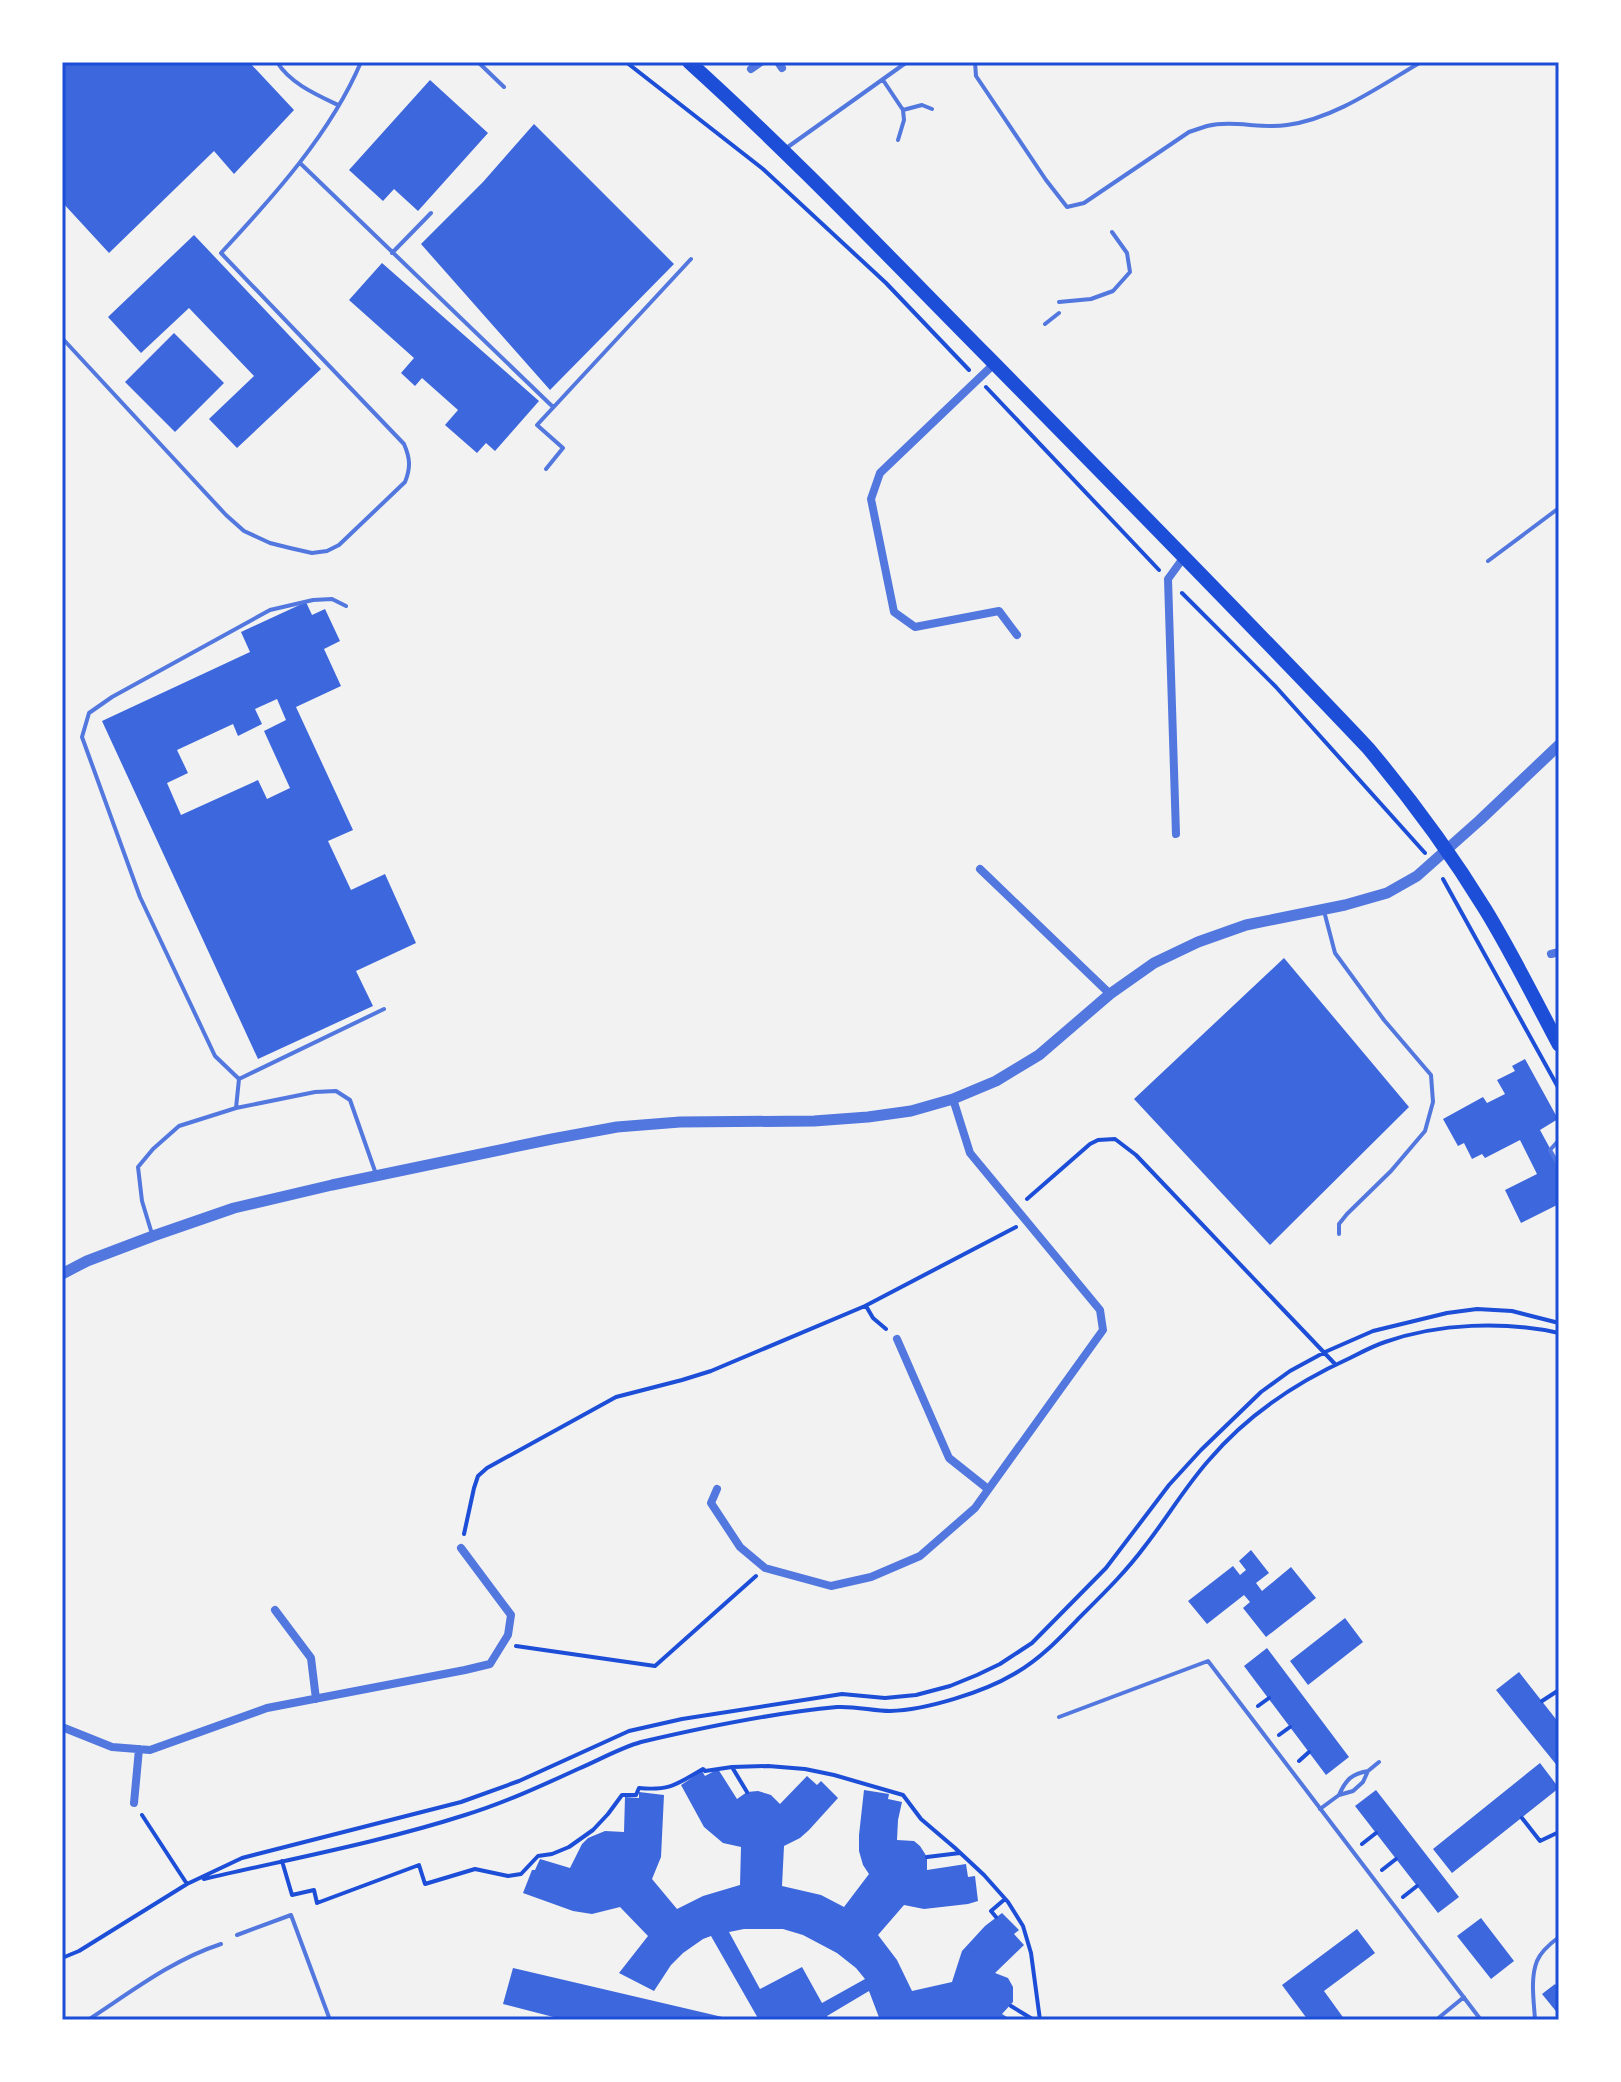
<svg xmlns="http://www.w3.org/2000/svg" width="1621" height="2082" font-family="Merriweather,serif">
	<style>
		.building { fill: #3d67dc; fill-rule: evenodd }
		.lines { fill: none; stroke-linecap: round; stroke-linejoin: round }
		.path { stroke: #1d4ed8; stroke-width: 4 }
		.service { stroke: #5277de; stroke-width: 4 }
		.minor { stroke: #5277de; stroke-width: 8 }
		.tertiary { stroke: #5277de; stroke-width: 11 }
		.primary { stroke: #1d4ed8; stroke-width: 14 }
		.neatline { fill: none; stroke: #1d4ed8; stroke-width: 3 }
	</style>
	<rect width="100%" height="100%" fill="#f2f2f2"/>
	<path class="building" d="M62,62H249L294,110L234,174L214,151L109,253L62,202Z
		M430,80L488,133L418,211L394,189L383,201L349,170Z
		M534,124L674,264L550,390L421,244L483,182Z
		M194,235L321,369L237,448L209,419L254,376L189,308L141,353L108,317Z
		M382,263L539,401L495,451L486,443L477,453L445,425L458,410L422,378L415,386L401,373L414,358L349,300Z
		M174,333L224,383L175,432L125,382Z
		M306,602L312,615L325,609L340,641L324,649L341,686L296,707L353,830L328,841L351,890L385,874L416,943L356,971L373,1006L258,1059L102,721L250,652L241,632ZM277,699L286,720L264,731L290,788L267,799L258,780L181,815L167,783L188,773L177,750L233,724L238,736L262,724L255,709Z
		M1284,958L1409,1107L1270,1245L1134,1099Z
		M1525,1059L1558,1119L1540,1130L1558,1163L1559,1162V1204L1521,1223L1505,1190L1537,1174L1520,1140L1485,1158L1482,1154L1472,1159L1464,1143L1458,1146L1443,1119L1483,1097L1487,1103L1505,1094L1497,1080L1515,1071L1512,1066Z
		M1251,1550L1269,1573L1256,1583L1262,1591L1291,1567L1316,1598L1266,1637L1243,1608L1250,1602L1244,1595L1207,1624L1188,1601L1233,1566L1240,1575L1246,1570L1239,1561Z
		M1345,1618L1363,1642L1308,1685L1290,1661Z
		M1267,1648L1349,1757L1326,1775L1244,1666Z
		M1519,1672L1559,1723V1768L1496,1690Z
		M1540,1763L1559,1788L1452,1873L1433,1849Z
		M718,1769L737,1799L747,1792L758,1791L771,1795L780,1804L807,1776L817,1785L821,1781L838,1798L809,1830L800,1838L784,1846L782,1886L821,1895L844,1907L869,1874L863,1865L859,1851V1835L864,1790L889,1794L888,1799L902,1802L898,1820L897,1840L914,1841L920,1846L927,1857V1870L966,1864L968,1877L975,1876L978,1901L968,1904L924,1909L904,1905L878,1935L897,1960L912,1991L952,1982L962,1951L985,1926L1002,1913L1019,1930L1014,1934L1024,1945L995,1973L1008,1978L1013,1987V2002L1002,2014L1012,2020H880L869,1991L827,2016L829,2020H759L711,1936L703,1939L683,1953L671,1965L654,1991L619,1973L648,1936L620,1907L592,1914L573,1911L523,1893L532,1870H535L540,1859L570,1868L582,1844L588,1838L605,1831L624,1832L625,1797L639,1798V1792L664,1795L661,1857L652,1879L677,1909L703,1896L740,1885L741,1847L723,1843L704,1827L681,1785L702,1771L705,1776ZM744,1929H783L803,1935L837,1953L856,1968L865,1979L822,2003L802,1967L760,1989L729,1932Z
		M1376,1790L1459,1897L1438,1913L1355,1806Z
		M1481,1918L1514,1961L1491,1979L1457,1936Z
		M1357,1929L1375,1953L1324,1991L1345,2020H1308L1282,1985Z
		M513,1968L731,2019V2020H565L503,2004Z
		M1555,1984L1559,1989V2015L1542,1994Z"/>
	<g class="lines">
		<path class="path" d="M626,62L763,169L886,283L969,370
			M986,387L1159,570
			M1182,593L1276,687L1425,853
			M1443,879L1559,1089
			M1027,1199L1090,1144L1098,1140L1115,1139L1136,1155L1335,1364
			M866,1306L873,1318L886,1329
			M464,1534L474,1488L478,1476L487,1468L616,1397L682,1380L711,1371L865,1306L1016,1227
			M516,1646L655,1666L756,1576
			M1542,1701L1559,1690
			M1258,1706L1269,1698
			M1279,1735L1290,1727
			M1299,1761L1309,1752
			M732,1767L747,1792
			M142,1815L187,1884
			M1522,1818L1540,1841L1559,1832
			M1362,1844L1376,1833
			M927,1857L960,1853
			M282,1861L292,1895L314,1890L317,1903L419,1865L425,1884L475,1869L508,1876L521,1874L538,1856L552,1854L569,1847L593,1830L608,1814L622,1795H636L639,1788C670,1791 677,1784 703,1769L705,1771L732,1767L768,1766L805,1769L834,1775L903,1795L921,1819L955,1848L984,1875L1008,1902L1023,1926L1031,1953L1040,2020
			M1382,1870L1396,1859
			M204,1879C290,1859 381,1842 465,1815C504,1803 541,1786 578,1769C599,1760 620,1748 641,1742C705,1727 771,1713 837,1707C856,1706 873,1711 890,1711C926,1710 984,1692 1014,1674C1039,1660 1058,1640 1078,1619C1101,1596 1125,1573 1145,1546C1167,1518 1185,1487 1209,1460C1247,1415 1297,1382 1350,1358C1362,1352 1373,1346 1385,1342C1439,1323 1504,1321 1559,1333
			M1403,1897L1417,1886
			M996,1917L991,1911L1005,1899
			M62,1958L79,1951L187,1884L242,1858L461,1802L519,1781L629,1731L682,1719L842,1694L885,1698L916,1695L950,1686L977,1675L1000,1664L1032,1643L1106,1568L1169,1485L1201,1450L1261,1392L1290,1371L1325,1352L1373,1331L1447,1313L1477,1309L1512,1311L1559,1323
			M1011,2006L1034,2020"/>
		<path class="service" d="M277,62C290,83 315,94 338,105
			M478,62L504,87
			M975,62L976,76L1046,180L1067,207L1084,203L1189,132C1195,130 1201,128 1207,126C1233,120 1261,129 1287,125C1334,119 1380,86 1421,62
			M883,80L903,110L904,120L898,140
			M903,110L922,105L932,109
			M785,149L907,62
			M300,163L553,407
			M392,253L431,213
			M1059,302L1091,299L1113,291L1130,272L1127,253L1112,232
			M1045,324L1059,313
			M62,338L226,515L244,531L270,543L290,548L312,553L327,551L339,545L405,482C411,467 410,458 404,444L221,253C273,197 331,133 361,62
			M546,469L563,448L537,425L691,259
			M1488,561L1559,508
			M1324,911L1335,953L1384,1020L1431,1075L1433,1102L1425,1131L1391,1171L1347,1214L1339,1224V1234
			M239,1079L384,1009
			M236,1108L239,1079L215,1056L140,897L82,737L89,713L112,697L270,610L313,600L332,599L346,606
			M1559,1140L1550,1150L1559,1166
			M152,1234L142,1201L138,1167L153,1149L179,1126L236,1108L315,1092L336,1091L350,1100L376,1174
			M1059,1717L1208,1661L1481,2020
			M1339,1795C1346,1779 1352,1774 1368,1771
			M1320,1809L1339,1795L1353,1791L1363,1782L1368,1771L1379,1762
			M237,1935L291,1915L330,2020
			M88,2020C131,1992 172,1960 221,1944
			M1436,2020L1464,1997
			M1535,2020C1534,2002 1530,1978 1537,1961C1541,1951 1551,1943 1559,1937"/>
		<path class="minor" d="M778,62L782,68
			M751,69L761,62
			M994,364L880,473L871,499L894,612L915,627L999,611L1017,635
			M1176,834L1168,579L1184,557
			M980,869L1110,994
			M1551,954L1559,952
			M897,1339L949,1458L988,1489
			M717,1489L711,1503L740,1547L765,1568L831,1586L871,1577L920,1556L975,1508L1103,1330L1100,1310L970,1153L953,1099
			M275,1610L311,1658L316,1699
			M62,1727L112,1747L150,1750L267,1708L465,1670L490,1664L508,1635L511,1615L461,1548
			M134,1803L139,1749"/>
		<path class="tertiary" d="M62,1274L87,1261L153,1236L234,1208L332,1185L552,1139L617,1127L680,1122L814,1121L868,1117L911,1111L953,1099L996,1081L1039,1055L1110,994L1154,963L1198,942L1246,925L1345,905L1387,893L1417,876L1480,820L1559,745"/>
		<path class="primary" d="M689,62C793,156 889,257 987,356C1115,486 1243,616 1368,748C1411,799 1450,852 1485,909C1512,953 1535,1000 1559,1045"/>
	</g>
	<rect width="1621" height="2082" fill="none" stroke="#ffffff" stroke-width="128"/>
	<rect x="64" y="64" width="1493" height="1954" class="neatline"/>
</svg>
